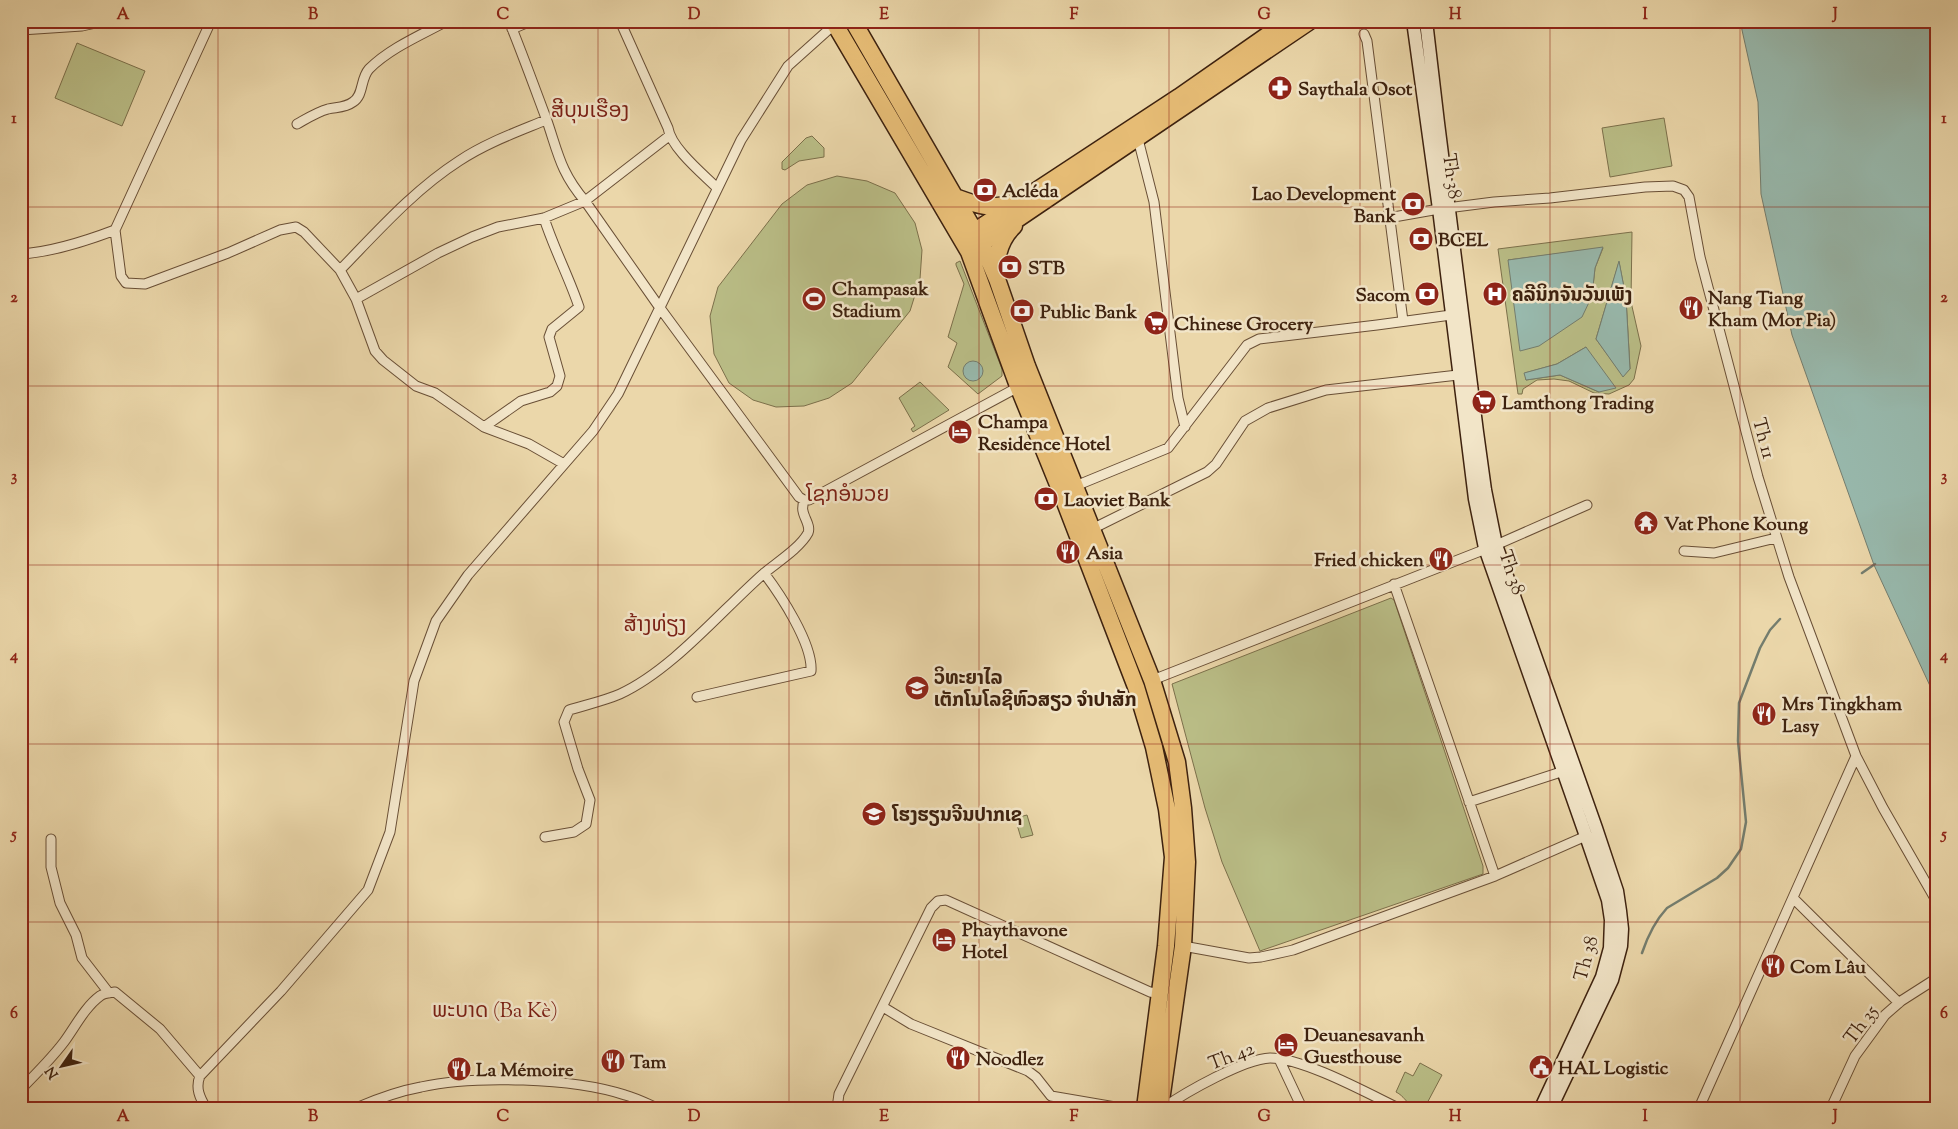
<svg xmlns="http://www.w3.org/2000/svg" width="1958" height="1129" font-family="'Sorts Mill Goudy','Noto Sans Lao',serif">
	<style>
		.green { fill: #babe87; stroke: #7c704b; fill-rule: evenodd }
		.water { fill: #98b9ad; stroke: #747d6e }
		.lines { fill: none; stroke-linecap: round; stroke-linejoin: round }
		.stream { stroke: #747d6e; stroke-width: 2.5 }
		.street-casing { stroke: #694f36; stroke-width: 11 }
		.secondary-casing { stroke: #3e220f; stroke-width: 15 }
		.highway-casing { stroke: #3e220f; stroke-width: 19 }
		.street { stroke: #f2e5c8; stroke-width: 9 }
		.secondary { stroke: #f2e5c8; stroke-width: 12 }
		.highway { stroke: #e6bc75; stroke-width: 16 }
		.grid { fill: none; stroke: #8f2418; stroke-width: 1; stroke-opacity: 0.55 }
		.labels { text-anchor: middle; stroke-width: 5; stroke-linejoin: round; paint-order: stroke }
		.poi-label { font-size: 19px; font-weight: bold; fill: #3e220f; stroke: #f2e5c8; text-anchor: start }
		.street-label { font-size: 19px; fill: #3e220f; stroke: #f2e5c8 }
		.quarter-label { font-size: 21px; fill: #7a1f14; stroke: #f2e5c8 }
		.neatline { fill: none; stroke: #8f2418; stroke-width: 2 }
		.grid-label { font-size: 16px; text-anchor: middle; font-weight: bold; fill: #8f2418 }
	</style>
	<rect width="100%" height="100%" fill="#ebd7aa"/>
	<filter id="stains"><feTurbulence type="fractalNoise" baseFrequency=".004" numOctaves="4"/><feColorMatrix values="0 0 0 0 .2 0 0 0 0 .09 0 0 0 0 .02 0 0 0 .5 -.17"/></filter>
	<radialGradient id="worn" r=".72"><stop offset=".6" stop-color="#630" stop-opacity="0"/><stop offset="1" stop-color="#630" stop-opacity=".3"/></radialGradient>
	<path class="green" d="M77,43L145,71L122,126L55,98Z
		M1664,118L1672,166L1610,177L1602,128Z
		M812,136L824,148V157L799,161L785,170L782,169V162L806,138Z
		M837,176L867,181L895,193L915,223L922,250L920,279L910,311L852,383L829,398L804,406L776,407L753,400L729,383L714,354L710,316L718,287L782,204L807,185Z
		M1632,232L1631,302L1641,346L1634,379L1629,385L1609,394L1594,393L1569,381L1554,379L1537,380L1523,389L1522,394H1518L1498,249ZM1603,248L1595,268L1592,295L1508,260ZM1619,262L1626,298L1630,369L1623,376L1596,339ZM1586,347L1599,392L1560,375L1526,380L1525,373L1557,364Z
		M960,261L1002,369V376L978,394L948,367L957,343L948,337L964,284L956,265V263Z
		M920,382L949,410L913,432L911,429L915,426L899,398Z
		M1391,598L1394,600L1483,866V874L1260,951L1222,862L1205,808L1172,684Z
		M1027,815L1033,835L1021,838L1015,818Z
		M1420,1063L1442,1075L1425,1107C1407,1110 1408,1098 1396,1092L1405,1072L1413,1076Z"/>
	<path class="water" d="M1740,21H1937V701L1874,565L1792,335L1761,194L1758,102Z
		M1603,247L1595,268L1592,296L1582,317L1539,346L1520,351L1508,260Z
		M1619,261L1626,298L1630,369L1623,377L1596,339Z
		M1586,347L1616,388L1599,392L1560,375L1526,380L1524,373L1557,364Z
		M963 371a10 10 0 1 1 20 0a10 10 0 1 1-20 0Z"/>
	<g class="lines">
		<path class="stream" d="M1862,573L1875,564
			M1642,953C1648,935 1655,921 1667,908L1717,878L1728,868L1741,849L1746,822L1738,741L1739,703L1760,648L1770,630L1780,619"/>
		<defs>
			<path id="street" d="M211,21L115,230L121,276L126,283L145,284L228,253L280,230L296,227L304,232L340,270L356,299L375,351L383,360L416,386L435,393L484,427L529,444L564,464
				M509,21C522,53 534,86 546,118C558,152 560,172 585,201L660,308L799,497L804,500H809L1022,385
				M620,21L668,128C671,148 703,174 717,188
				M512,29L531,21
				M21,30L82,26L105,21
				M1364,34L1367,41L1403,321
				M297,124C306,119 317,112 328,109C337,107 345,108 353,102C364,95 360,79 369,69C390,48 421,35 447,21
				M1137,135L1154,202L1178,398L1185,427
				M1388,218L1439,209L1494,202L1550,198L1645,187L1673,186L1684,190L1689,197L1700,257L1758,477L1789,577L1856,756L1883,808L1937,902
				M21,254C53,252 86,241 115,230
				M340,270C378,231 414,190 459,161C486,143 517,132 546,120
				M356,299L438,253L472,237L498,227L544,218L585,201L669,136
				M484,427L521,401L550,392L557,386L560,376L549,337L552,329L579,307C569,277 554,249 544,218
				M1073,487L1168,448L1247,345L1259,339L1377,325L1451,315
				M1092,529L1207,472L1216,464L1245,421L1268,408L1326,390L1458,375
				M1684,551L1714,553L1776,538
				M1394,584L1495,876
				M1150,681L1496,545L1587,505
				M697,697L811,671C813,644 780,594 764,573
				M1469,802L1564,771
				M545,837L574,832L586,824L590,800L578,769L564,722L569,710C585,705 604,701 620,694C672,670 720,612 763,574C776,563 800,548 808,533C811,526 804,518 803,511C802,508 803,504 804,500
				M51,839V867L60,903L76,935L82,958L109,993
				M1793,898L1899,1003
				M1183,946L1249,958L1261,957L1293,950L1495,876L1586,836
				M883,1007L911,1024L1028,1071L1036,1077L1051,1096L1121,1108
				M1279,1059L1302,1108
				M21,1089C36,1074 51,1059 64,1042C75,1027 85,1007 100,996C104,993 110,993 115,992L160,1029L200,1076
				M206,1108C200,1098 195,1088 200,1076L281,991L368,890L390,832L414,681L436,621L468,575L593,431L618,394L741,140L788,66L836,23
				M356,1108C377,1099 399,1091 421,1087C474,1075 573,1078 625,1095C636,1098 646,1103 657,1108
				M837,1108L839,1094L931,908L938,901L946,900L1150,992L1161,994
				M1163,1108C1186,1092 1244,1059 1270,1058C1303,1058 1367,1093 1398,1108
				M1699,1108L1856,756
				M1831,1108L1855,1056L1885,1015L1901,1001L1937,978"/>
			<path id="secondary" d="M1413,21L1439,209L1475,499L1485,548L1586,836L1608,900L1611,920L1610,948L1602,977L1541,1108
				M1426,21L1438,123L1477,432L1485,490L1496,545L1596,828L1617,891L1620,911L1622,929L1621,946L1612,980L1551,1108"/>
			<path id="highway" d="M833,21L969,252L1018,386L1061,492L1136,687L1154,747L1167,809L1173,857L1166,946L1145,1108
				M853,21L982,244L997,279L1027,366L1152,680L1177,762L1183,808L1187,862L1183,946L1160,1108
				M955,197C977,205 988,210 1012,203
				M966,237L1179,97L1288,21
				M973,249L1310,21
				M996,274C996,256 1000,239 1014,226"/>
		</defs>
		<use href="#street" class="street-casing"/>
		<use href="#secondary" class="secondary-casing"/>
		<use href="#highway" class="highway-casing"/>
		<use href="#street" class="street"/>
		<use href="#secondary" class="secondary"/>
		<use href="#highway" class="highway"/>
	</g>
	<path class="grid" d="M218,21V1108M408,21V1108M598,21V1108M789,21V1108M979,21V1108M1169,21V1108M1360,21V1108M1550,21V1108M1740,21V1108M21,207H1937M21,386H1937M21,565H1937M21,744H1937M21,922H1937"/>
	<defs>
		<symbol id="pharmacy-disc" viewBox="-11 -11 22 22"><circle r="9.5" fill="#8f2418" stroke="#f2e5c8"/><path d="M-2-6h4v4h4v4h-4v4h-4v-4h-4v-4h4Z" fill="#fff"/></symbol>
		<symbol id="bank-disc" viewBox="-11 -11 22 22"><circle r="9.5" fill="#8f2418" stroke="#f2e5c8"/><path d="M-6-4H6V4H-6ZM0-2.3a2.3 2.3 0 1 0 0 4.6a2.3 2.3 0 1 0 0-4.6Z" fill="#fff"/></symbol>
		<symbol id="hospital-disc" viewBox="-11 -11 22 22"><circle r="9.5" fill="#8f2418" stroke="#f2e5c8"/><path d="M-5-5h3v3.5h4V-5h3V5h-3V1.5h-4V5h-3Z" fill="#fff"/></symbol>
		<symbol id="stadium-disc" viewBox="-11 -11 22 22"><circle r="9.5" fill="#8f2418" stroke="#f2e5c8"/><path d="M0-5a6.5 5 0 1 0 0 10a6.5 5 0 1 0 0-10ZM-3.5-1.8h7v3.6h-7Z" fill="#fff"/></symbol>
		<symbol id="restaurant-disc" viewBox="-11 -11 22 22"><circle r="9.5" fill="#8f2418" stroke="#f2e5c8"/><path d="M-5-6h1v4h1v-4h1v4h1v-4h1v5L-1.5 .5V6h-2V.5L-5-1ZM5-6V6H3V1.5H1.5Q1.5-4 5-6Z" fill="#fff"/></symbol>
		<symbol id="supermarket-disc" viewBox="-11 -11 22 22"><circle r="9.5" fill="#8f2418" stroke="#f2e5c8"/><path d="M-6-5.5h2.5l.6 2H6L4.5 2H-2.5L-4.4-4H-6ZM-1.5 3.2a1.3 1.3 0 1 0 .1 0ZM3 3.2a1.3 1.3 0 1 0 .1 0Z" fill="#fff"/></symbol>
		<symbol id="hotel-disc" viewBox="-11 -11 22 22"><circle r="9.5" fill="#8f2418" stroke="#f2e5c8"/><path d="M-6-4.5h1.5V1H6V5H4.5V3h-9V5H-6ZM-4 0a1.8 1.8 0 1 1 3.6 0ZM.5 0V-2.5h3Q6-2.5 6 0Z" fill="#fff"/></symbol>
		<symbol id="temple-disc" viewBox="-11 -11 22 22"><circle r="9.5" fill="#8f2418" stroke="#f2e5c8"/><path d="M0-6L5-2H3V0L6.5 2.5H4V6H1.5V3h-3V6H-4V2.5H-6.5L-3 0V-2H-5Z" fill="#fff"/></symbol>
		<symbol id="university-disc" viewBox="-11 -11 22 22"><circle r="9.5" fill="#8f2418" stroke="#f2e5c8"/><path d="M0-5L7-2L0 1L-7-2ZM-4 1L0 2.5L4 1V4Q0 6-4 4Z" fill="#fff"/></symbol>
		<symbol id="school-disc" viewBox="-11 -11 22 22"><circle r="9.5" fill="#8f2418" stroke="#f2e5c8"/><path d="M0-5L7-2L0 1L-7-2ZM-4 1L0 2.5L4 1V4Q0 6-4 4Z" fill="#fff"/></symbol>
		<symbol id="civic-disc" viewBox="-11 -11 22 22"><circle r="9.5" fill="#8f2418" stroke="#f2e5c8"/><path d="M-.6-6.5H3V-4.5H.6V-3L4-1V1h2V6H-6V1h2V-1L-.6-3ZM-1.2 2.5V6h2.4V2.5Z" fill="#fff"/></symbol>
	</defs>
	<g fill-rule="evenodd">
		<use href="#pharmacy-disc" x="1266" y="74" width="28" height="28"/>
		<use href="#bank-disc" x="971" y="176" width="28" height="28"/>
		<use href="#bank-disc" x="1399" y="190" width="28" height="28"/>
		<use href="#bank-disc" x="1407" y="225" width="28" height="28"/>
		<use href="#bank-disc" x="996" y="253" width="28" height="28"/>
		<use href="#bank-disc" x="1413" y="280" width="28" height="28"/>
		<use href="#hospital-disc" x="1481" y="280" width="28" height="28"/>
		<use href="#stadium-disc" x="800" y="285" width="28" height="28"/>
		<use href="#restaurant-disc" x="1677" y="294" width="28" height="28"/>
		<use href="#bank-disc" x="1008" y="297" width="28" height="28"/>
		<use href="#supermarket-disc" x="1142" y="309" width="28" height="28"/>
		<use href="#supermarket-disc" x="1470" y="388" width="28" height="28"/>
		<use href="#hotel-disc" x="946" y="418" width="28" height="28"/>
		<use href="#bank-disc" x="1032" y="485" width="28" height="28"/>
		<use href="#temple-disc" x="1632" y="509" width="28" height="28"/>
		<use href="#restaurant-disc" x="1054" y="538" width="28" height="28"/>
		<use href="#restaurant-disc" x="1427" y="545" width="28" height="28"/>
		<use href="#university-disc" x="903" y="674" width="28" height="28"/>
		<use href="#restaurant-disc" x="1750" y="700" width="28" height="28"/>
		<use href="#school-disc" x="860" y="800" width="28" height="28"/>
		<use href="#hotel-disc" x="930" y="926" width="28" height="28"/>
		<use href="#restaurant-disc" x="1759" y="952" width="28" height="28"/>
		<use href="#hotel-disc" x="1272" y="1031" width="28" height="28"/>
		<use href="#restaurant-disc" x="944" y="1044" width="28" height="28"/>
		<use href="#restaurant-disc" x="599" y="1047" width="28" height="28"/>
		<use href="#civic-disc" x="1527" y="1053" width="28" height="28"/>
		<use href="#restaurant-disc" x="445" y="1055" width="28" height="28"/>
	</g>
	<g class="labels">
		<g class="poi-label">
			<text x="1298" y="95">Saythala Osot</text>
			<text x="1002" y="197">Acléda</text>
			<text x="1396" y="200" text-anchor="end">Lao Development<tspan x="1396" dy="22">Bank</tspan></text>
			<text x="1438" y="246">BCEL</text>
			<text x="1028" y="274">STB</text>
			<text x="832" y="295">Champasak<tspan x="832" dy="22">Stadium</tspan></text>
			<text x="1410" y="301" text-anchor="end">Sacom</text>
			<text x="1512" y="301">ຄລີນິກຈັນວັນເພັງ</text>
			<text x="1708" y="304">Nang Tiang<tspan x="1708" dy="22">Kham (Mor Pia)</tspan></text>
			<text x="1040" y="318">Public Bank</text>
			<text x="1174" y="330">Chinese Grocery</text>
			<text x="1502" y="409">Lamthong Trading</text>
			<text x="978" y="428">Champa<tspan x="978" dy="22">Residence Hotel</tspan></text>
			<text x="1064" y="506">Laoviet Bank</text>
			<text x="1664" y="530">Vat Phone Koung</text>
			<text x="1086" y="559">Asia</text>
			<text x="1424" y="566" text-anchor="end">Fried chicken</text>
			<text x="934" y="684">ວິທະຍາໄລ<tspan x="934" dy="22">ເຕັກໂນໂລຊີຫົວສຽວ ຈຳປາສັກ</tspan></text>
			<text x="1782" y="710">Mrs Tingkham<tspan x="1782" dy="22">Lasy</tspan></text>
			<text x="892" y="821">ໂຮງຮຽນຈີນປາກເຊ</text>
			<text x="962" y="936">Phaythavone<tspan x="962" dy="22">Hotel</tspan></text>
			<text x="1790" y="973">Com Lâu</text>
			<text x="1304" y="1041">Deuanesavanh<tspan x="1304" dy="22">Guesthouse</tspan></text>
			<text x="976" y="1065">Noodlez</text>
			<text x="630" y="1068">Tam</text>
			<text x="1558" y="1074">HAL Logistic</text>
			<text x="476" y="1076">La Mémoire</text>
		</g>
		<g class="street-label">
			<text transform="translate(1453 176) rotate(82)" y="7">Th 38</text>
			<text transform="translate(1765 438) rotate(75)" y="7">Th 11</text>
			<text transform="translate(1513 572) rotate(71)" y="7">Th 38</text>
			<text transform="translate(1585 958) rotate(-75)" y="7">Th 38</text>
			<text transform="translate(1860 1024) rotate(-53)" y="7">Th 35</text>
			<text transform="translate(1231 1055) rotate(-21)" y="7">Th 42</text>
		</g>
		<g class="quarter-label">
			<text x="590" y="117">ສີບຸນເຮືອງ</text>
			<text x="848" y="501">ໂຊກອໍນວຍ</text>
			<text x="655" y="631">ສ້າງທ່ຽງ</text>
			<text x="495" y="1017">ພະບາດ (Ba Kè)</text>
		</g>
	</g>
	<rect width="1958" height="1129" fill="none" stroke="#ebd7aa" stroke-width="55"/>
	<g transform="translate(62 1066) rotate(236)" stroke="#f2e5c8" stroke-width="4" paint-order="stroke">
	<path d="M0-4L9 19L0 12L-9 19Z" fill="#3e220f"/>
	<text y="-8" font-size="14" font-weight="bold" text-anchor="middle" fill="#3e220f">N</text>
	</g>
	<rect x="28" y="28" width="1902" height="1074" class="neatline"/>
	<g class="grid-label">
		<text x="123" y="19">A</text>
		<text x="313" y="19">B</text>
		<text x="503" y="19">C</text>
		<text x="694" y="19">D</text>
		<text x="884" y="19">E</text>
		<text x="1074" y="19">F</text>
		<text x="1264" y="19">G</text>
		<text x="1455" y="19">H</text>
		<text x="1645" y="19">I</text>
		<text x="1835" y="19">J</text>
		<text x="14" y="123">1</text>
		<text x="1944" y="123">1</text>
		<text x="14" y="302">2</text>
		<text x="1944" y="302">2</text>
		<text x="14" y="481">3</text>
		<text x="1944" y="481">3</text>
		<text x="14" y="660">4</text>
		<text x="1944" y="660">4</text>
		<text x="14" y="839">5</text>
		<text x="1944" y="839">5</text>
		<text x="14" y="1018">6</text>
		<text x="1944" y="1018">6</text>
		<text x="123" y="1121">A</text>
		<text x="313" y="1121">B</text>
		<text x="503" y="1121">C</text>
		<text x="694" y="1121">D</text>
		<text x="884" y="1121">E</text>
		<text x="1074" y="1121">F</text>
		<text x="1264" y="1121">G</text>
		<text x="1455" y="1121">H</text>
		<text x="1645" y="1121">I</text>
		<text x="1835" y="1121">J</text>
	</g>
	<rect width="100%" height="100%" filter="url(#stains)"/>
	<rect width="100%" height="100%" fill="url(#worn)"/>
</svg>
